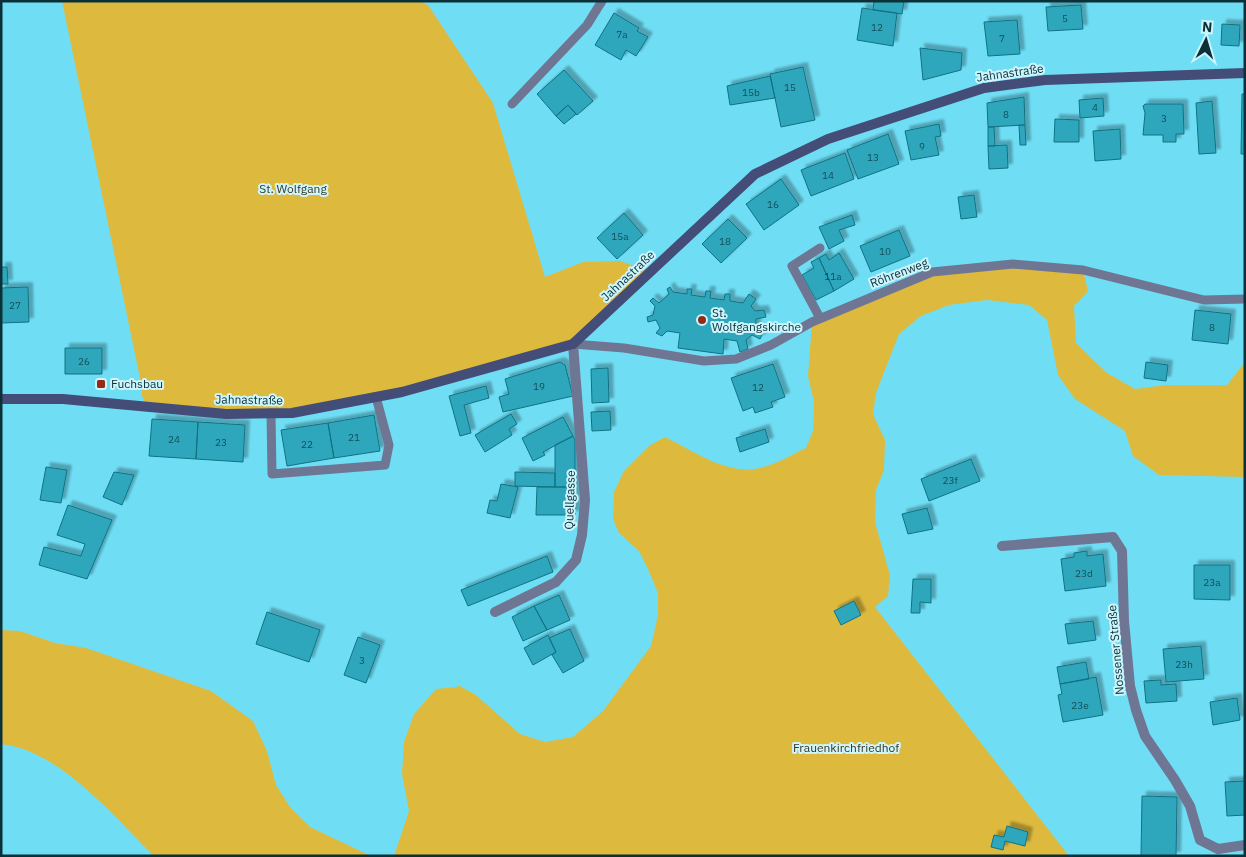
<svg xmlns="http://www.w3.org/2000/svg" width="1246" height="857" font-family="'IBM Plex Sans',sans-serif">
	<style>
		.green { fill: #ddba3e }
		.building { fill: #2fa7bd; stroke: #117283; filter: url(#shadow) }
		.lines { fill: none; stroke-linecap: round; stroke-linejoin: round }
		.lane { stroke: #6e7694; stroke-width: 9 }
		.street { stroke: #6e7694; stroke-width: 10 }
		.secondary { stroke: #434d78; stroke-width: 10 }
		.poi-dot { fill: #952b17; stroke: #cdf5fd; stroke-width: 2 }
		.labels { text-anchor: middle; stroke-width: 4; stroke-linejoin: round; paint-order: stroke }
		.number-label { font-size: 10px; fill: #144e58 }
		.street-label { font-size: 12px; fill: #0b3037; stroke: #cdf5fd }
		.park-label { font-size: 12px; fill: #3b341f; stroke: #cdf5fd }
		.poi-label { font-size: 12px; fill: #0b3037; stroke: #cdf5fd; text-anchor: start }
	</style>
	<defs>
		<filter id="shadow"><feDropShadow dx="4.5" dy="-4.5" stdDeviation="1" flood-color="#0004"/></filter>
	</defs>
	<rect width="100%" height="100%" fill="#6fdef5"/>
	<path class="green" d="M62,1H418L428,5L493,103L545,277L583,262L620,261L651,272L573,344L402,392L292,413L147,406L142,396L141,383Z
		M1013,264L1083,270L1088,291L1074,306L1076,343L1107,373L1135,389L1166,385H1227L1245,362V477L1159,475L1133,456L1125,431L1075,399L1058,375L1047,320L1029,305L987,300L949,305L921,316L899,334L876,393L873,414L885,440L884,470L876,490L875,522L890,575L888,596L875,607L1069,856H394L409,811L402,774L404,742L414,714L436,689L457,687L458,685L476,695L520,734L545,742L573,737L603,711L651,646L658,615V593L648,569L639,551L619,533L613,519L614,492L624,471L649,446L665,437C696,452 731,479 767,466C780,462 793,454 806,448L813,431L814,402L808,376L812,322L932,272Z
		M1,630L20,631L55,643L86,648L211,691L253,721L267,751L276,785L290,807L310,827L371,856H154C114,817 60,750 1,744Z"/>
	<path class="building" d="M874,1H904L902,14L873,10Z
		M1081,5L1083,29L1048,31L1046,7Z
		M862,8L897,13L893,46L857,40Z
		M614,13L639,28L637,31L648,37L636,56L626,50L621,60L595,45Z
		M1017,20L1020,54L988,56L984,22Z
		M1222,24L1240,25L1239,46L1221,45Z
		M920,48L962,53L961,70L923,80Z
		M803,67L815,120L781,127L770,74Z
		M564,70L593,101L577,115L568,105L556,116L537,94Z
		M770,76L775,98L730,105L727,86Z
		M1242,94H1245V154H1241Z
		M1024,97L1025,125L988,127L987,103Z
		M1103,98L1104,116L1080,118L1079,100Z
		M1212,101L1216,153L1199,154L1196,103Z
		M1145,104H1183L1184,134H1176V142H1163V135H1143L1145,113L1143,106Z
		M568,105L576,114L564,124L556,116Z
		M1055,119L1079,120V142H1054Z
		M939,124L941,136L935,137L939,155L911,160L905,131Z
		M1019,125H1025L1026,145H1020Z
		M988,127H994L995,146H988Z
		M1120,129L1121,159L1095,161L1093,131Z
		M888,134L899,164L858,179L847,150Z
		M1007,145L1008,168L989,169L988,146Z
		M845,153L854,179L811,196L801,170Z
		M781,179L799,205L764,230L746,204Z
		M974,195L977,217L961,219L958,197Z
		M624,213L643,235L617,259L597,238Z
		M852,215L855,225L839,230L844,241L829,249L819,227Z
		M728,219L747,238L721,263L702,244Z
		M899,230L910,256L871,272L860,246Z
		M839,253L854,279L834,291L819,258L826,254L829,260Z
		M819,258L834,291L816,300L802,275L814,268L811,262Z
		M1,267H7L8,284H1Z
		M28,287L29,322L1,323V288Z
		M670,287L673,292L687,294V289H692L691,295L705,297L706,291H711L710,298L724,300L725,294H730V301L743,303L749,294L756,299L751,306L755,311L764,310L766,317L756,319V328L764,331L760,339L752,335L746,340L748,349L740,352L737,341L724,339L723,354L678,348L680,333L667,331L662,336L656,333L660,328L656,320L648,322L647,317L653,315L655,306L650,301L653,298L659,303L669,294L667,289Z
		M1195,310L1231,314L1228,344L1192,340Z
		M65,348H102V374H65Z
		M560,362L565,365L573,396L503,412L499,397L509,394L505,379Z
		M1146,362L1168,365L1166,381L1144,378Z
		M773,364L785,397L771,402L773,407L755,413L753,407L743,411L731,378Z
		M608,368L609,402L592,403L591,369Z
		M486,386L489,398L464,405L471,433L460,436L449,396Z
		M610,411L611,430L592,431L591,412Z
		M511,414L517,424L509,429L512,435L485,452L475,435Z
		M374,415L380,451L334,458L328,423Z
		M563,417L573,436L543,452L545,455L533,461L522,438Z
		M152,419L198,422L196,459L149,456Z
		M198,422L245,425L243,462L196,459Z
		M328,423L334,458L287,466L281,430Z
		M765,429L769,442L740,452L736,438Z
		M573,436L575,440V487H555V445Z
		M971,459L980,481L929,501L921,479Z
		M46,467L67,470L61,503L40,500Z
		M114,472L134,475L122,505L103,497Z
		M515,472L555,473V487L515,486Z
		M501,484L518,487L510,518L487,513L490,500L497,501Z
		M537,487H575V515H536Z
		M68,505L112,520L87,579L39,565L44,547L81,556L85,544L57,535Z
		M927,508L933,529L908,534L902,514Z
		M1087,551V556L1103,554L1106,586L1065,591L1061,559L1074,557V553Z
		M547,556L553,572L468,606L461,590Z
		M1194,565H1230V600L1194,599Z
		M913,579H931V603L920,602V613H911Z
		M559,595L570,620L547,630L534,606Z
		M854,601L861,615L841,625L834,611Z
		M534,606L547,630L523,641L512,617Z
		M267,612L320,630L309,662L256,644Z
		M1093,621L1096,640L1068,644L1065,624Z
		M570,629L584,661L563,673L552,655L556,652L549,638Z
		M548,635L556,652L533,665L524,648Z
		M358,637L380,645L366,683L344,675Z
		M1201,646L1204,679L1166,682L1163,649Z
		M1086,662L1089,679L1060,684L1057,667Z
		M1096,677L1103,715L1063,722L1058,695L1062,694L1060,684Z
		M1161,680V685L1176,684L1177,701L1146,703L1144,681Z
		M1237,698L1240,720L1213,725L1210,702Z
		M1245,781V815L1227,816L1225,782Z
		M1142,796L1177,797L1176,856H1141Z
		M1007,826L1028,832L1025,846L1005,841L1003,850L991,847L994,835L1004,837Z"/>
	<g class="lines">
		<path class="lane" d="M512,104L587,25L602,1
			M820,248L792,266L820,318
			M573,344L624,348L704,361L736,359L771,345L812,322L932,272L1013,264L1083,270L1204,300L1245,299
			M271,413L272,474L385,465L389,445L376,397"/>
		<path class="street" d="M1002,546L1113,537L1122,551L1124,621L1130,686L1136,710L1145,736L1175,780L1190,806L1200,840L1218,849L1245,845
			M495,612L556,582L576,560L582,535L585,500L573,344"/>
		<path class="secondary" d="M1,399H63L226,414L292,413L402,392L573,344L755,174L828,139L984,88L1045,80L1245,73"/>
	</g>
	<g class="poi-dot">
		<circle cx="702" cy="320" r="5"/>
		<rect x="96" y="379" width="10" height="10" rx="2.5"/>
	</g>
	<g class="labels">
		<g class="number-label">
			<text x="1065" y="22">5</text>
			<text x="877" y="31">12</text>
			<text x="622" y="38">7a</text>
			<text x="1002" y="42">7</text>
			<text x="790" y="91">15</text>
			<text x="751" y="96">15b</text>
			<text x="1095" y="111">4</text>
			<text x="1006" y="118">8</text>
			<text x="1164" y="122">3</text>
			<text x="922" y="150">9</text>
			<text x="873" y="161">13</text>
			<text x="828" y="179">14</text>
			<text x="773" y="208">16</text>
			<text x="620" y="240">15a</text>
			<text x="725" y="245">18</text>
			<text x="885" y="255">10</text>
			<text x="833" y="280">11a</text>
			<text x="15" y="309">27</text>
			<text x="1212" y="331">8</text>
			<text x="84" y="365">26</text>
			<text x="539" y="390">19</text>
			<text x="758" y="391">12</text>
			<text x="354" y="441">21</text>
			<text x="174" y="443">24</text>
			<text x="221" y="446">23</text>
			<text x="307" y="448">22</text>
			<text x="950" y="484">23f</text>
			<text x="1084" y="577">23d</text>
			<text x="1212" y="586">23a</text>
			<text x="362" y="664">3</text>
			<text x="1184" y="668">23h</text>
			<text x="1080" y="709">23e</text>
		</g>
		<g class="street-label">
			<text transform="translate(1010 73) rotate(-8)" y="4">Jahnastraße</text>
			<text transform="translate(899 273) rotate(-21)" y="4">Röhrenweg</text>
			<text transform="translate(628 276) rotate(-43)" y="4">Jahnastraße</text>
			<text transform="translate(249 400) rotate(1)" y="4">Jahnastraße</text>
			<text transform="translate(570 500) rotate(-88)" y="4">Quellgasse</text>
			<text transform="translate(1116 650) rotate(-95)" y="4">Nossener Straße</text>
		</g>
		<g class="park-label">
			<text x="293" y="193">St. Wolfgang</text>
			<text x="846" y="752">Frauenkirchfriedhof</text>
		</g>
		<g class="poi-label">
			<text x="712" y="317">St.<tspan x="712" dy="14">Wolfgangskirche</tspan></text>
			<text x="111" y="388">Fuchsbau</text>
		</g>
	</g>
	<rect width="1246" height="857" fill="none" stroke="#0b3037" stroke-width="5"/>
	<g transform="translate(1206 40) rotate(5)" stroke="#cdf5fd" stroke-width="4" paint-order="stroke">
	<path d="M0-4L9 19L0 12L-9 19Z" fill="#0b3037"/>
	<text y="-8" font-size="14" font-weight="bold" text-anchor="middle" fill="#0b3037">N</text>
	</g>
</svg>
